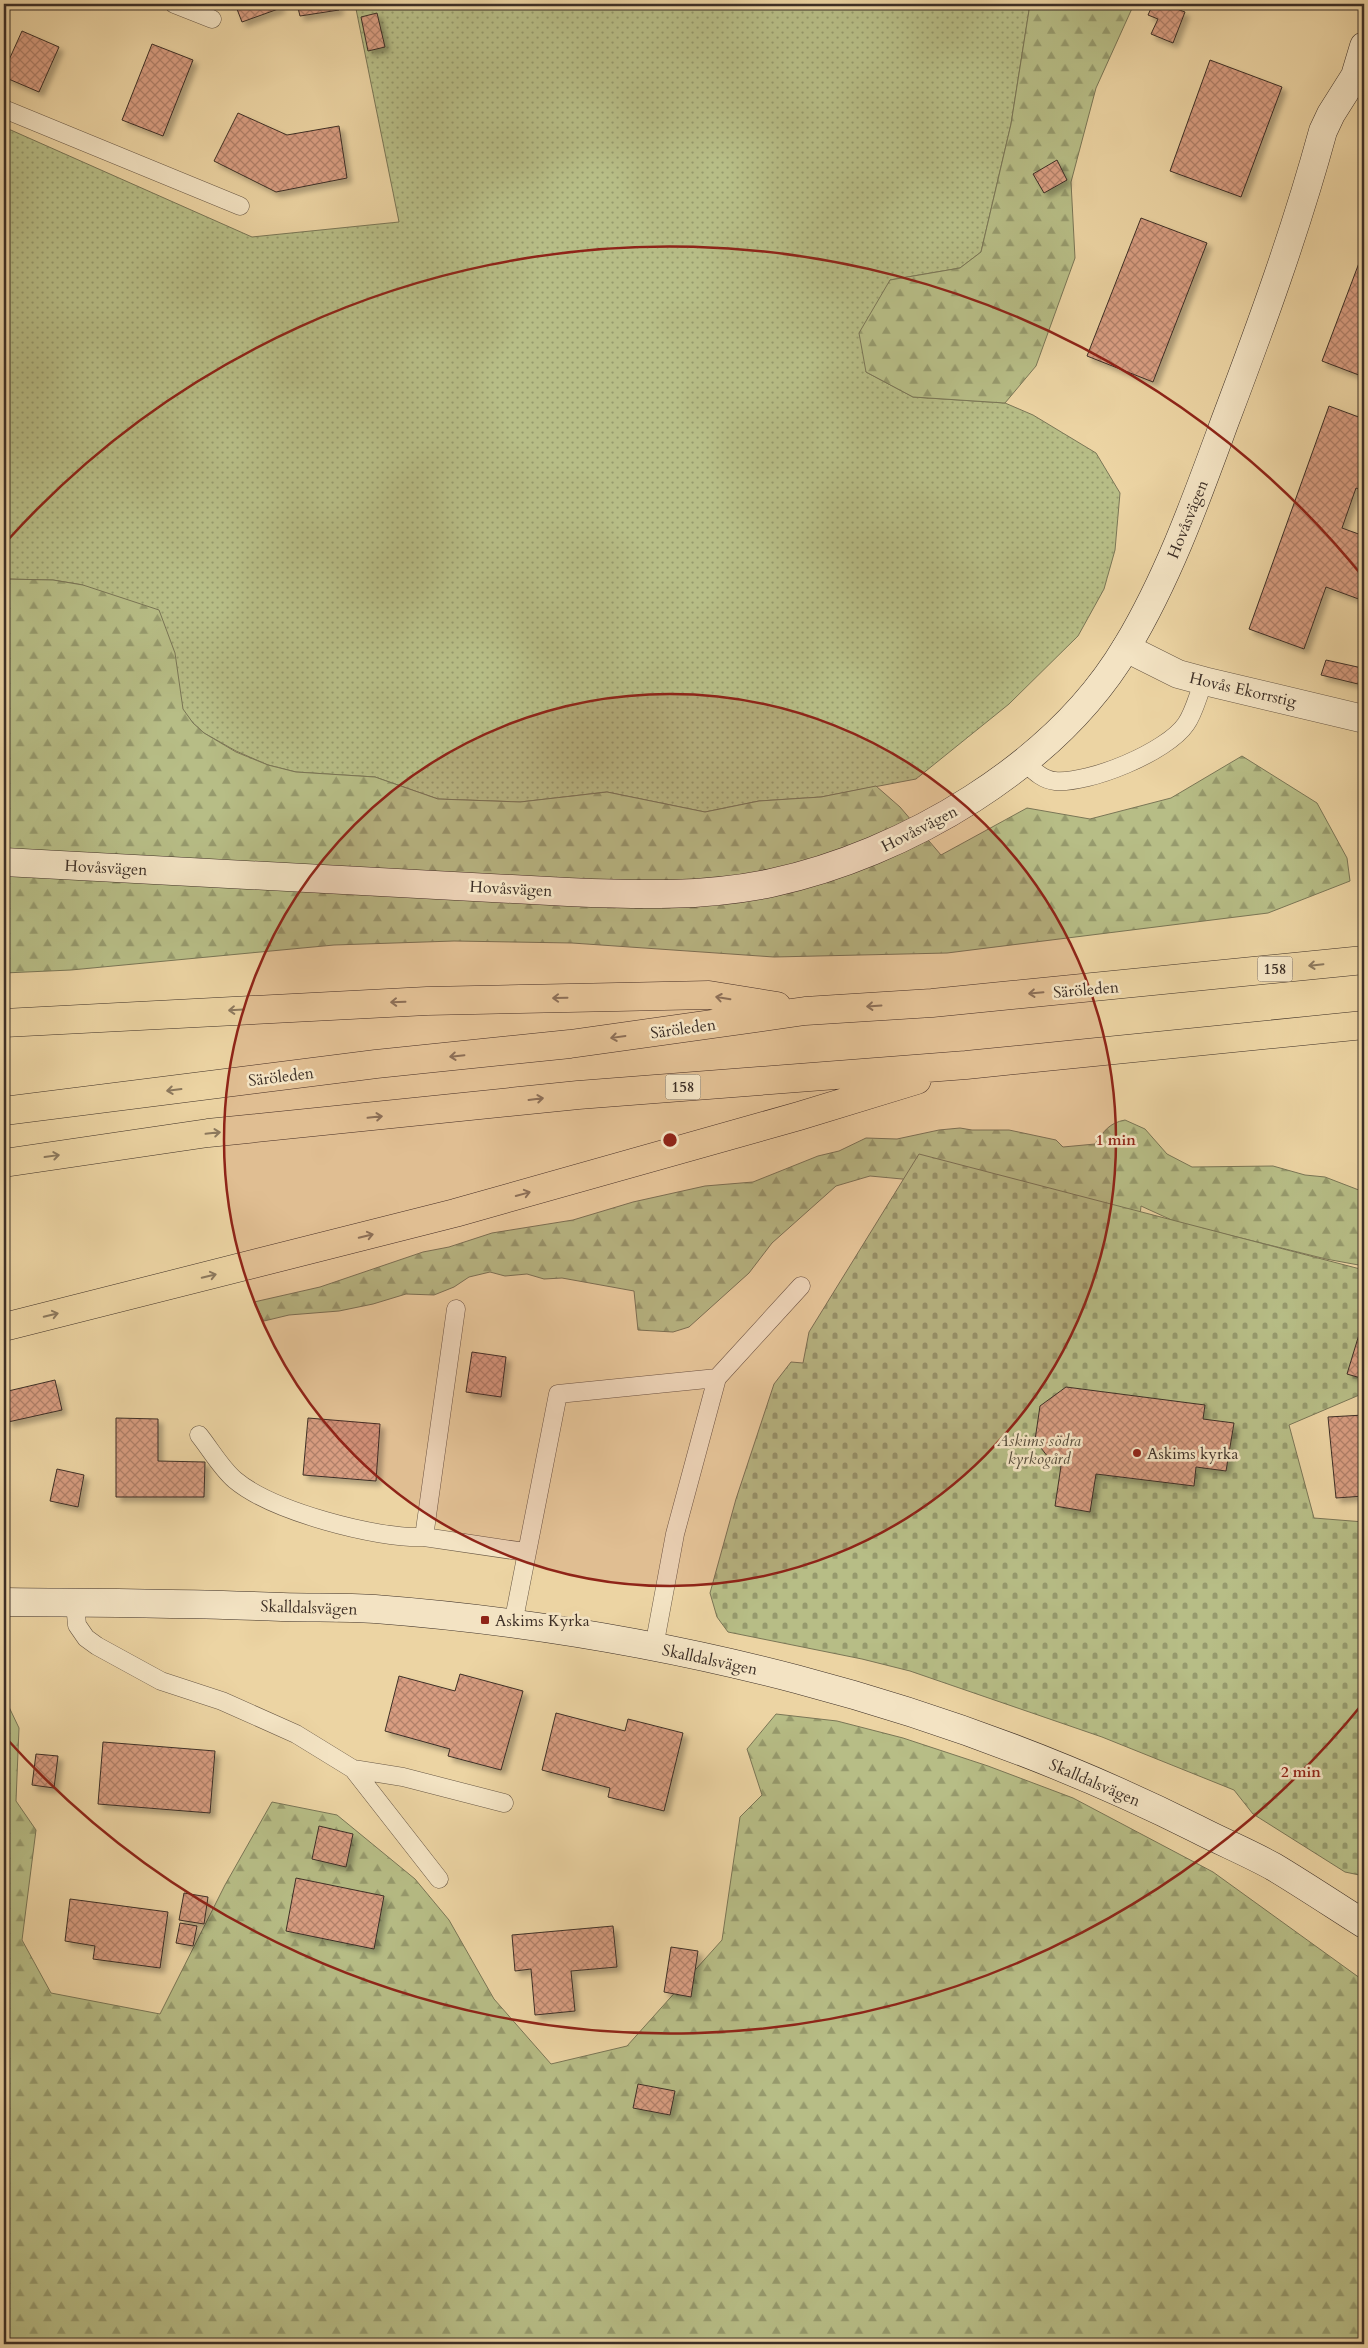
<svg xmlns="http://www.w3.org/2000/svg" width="1368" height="2348" font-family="Cardo,serif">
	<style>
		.green { fill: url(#green-dots); stroke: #7a7656 }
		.forest { fill: url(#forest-firs); stroke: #7a7656 }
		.cemetery { fill: url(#cemetery-stones); stroke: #7a7656 }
		.building { fill: url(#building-cross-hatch); stroke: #3d2f26; filter: url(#shadow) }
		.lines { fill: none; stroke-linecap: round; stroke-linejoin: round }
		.lane-casing { stroke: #695845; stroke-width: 19 }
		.street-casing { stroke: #695845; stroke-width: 29 }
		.secondary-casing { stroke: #3d2f26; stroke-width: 29 }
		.primary-casing { stroke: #3d2f26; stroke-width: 29 }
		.lane { stroke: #f3e3c3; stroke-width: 18 }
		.street { stroke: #f3e3c3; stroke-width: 28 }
		.secondary { stroke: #f3e3c3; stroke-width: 28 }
		.primary { stroke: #ecd4a3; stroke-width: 28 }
		.oneway { stroke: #8c795e }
		.ring { fill: none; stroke: #8f2418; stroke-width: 2.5 }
		.poi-dot { fill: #8f2418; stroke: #f3e3c3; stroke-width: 2 }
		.labels { text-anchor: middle; stroke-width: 5; stroke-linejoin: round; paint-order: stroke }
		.shield { fill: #f3e3c3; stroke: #746555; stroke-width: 1 }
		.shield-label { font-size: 15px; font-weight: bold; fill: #3d2f26 }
		.street-label { font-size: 16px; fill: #3d2f26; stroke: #f3e3c3 }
		.park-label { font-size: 16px; font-style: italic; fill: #554b39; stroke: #f3e3c3 }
		.poi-label { font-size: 16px; fill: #3d2f26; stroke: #f3e3c3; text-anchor: start }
		.centre { fill: #8f2418; stroke: #f3e3c3; stroke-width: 2.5 }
		.ring-label { font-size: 15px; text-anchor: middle; font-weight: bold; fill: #8f2418; stroke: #f3e3c3; stroke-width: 5; stroke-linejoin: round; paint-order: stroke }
	</style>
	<defs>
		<pattern id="green-dots" width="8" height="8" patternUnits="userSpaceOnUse" patternTransform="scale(1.25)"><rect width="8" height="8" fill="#b7bd86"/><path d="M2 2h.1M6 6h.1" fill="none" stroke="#969a6d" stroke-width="1.8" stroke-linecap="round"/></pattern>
		<pattern id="forest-firs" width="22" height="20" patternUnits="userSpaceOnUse" patternTransform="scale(1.25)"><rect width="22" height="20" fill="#b7bd86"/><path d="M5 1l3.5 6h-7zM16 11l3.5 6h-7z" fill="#969a6d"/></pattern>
		<pattern id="cemetery-stones" width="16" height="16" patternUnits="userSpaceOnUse" patternTransform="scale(1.25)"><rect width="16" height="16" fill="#b7bd86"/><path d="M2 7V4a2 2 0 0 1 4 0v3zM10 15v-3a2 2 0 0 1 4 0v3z" fill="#969a6d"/></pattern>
		<pattern id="building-cross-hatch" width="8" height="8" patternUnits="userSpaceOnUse" patternTransform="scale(1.25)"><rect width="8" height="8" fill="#d89d81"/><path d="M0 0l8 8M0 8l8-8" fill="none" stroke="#b08069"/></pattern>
		<filter id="shadow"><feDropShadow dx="4.5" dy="4.5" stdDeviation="2.5" flood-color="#0004"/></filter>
	</defs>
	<rect width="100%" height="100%" fill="#ecd4a3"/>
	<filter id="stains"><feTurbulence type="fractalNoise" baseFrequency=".004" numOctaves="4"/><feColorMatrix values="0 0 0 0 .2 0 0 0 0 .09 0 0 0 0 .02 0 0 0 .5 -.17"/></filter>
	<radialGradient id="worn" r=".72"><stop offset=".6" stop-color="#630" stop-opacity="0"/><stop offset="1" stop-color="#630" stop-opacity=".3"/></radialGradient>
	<path class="green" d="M355,4H1030L1011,124L981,252L960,268L890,280L866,372L913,397L1005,403L1033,415L1096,453L1120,493L1115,550L1104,589L1078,636L1009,704L916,779L821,797L759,801L705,812L607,792L520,802L438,799L375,777L296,772L268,765L236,751L204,733L193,723L83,585L53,580L4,579V127L252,237L399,222Z"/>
	<path class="forest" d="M1030,4H1134L1096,88L1071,182L1075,258L1036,366L1005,403L913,397L866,372L859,333L890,280L960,268L981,252L1011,124Z
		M4,579L53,580L83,585L159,610L175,653L183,709L193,723L204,733L236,752L268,765L296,772L375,777L438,799L520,802L607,792L705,812L759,801L821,797L876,786L900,807L941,855L1027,808L1090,819L1171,798L1242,756L1317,803L1347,858L1350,881L1268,913L947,953L774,957L572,943L454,941L334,945L71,970L4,973Z
		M1125,1120L1145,1129L1167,1154L1192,1167L1273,1166L1305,1175L1325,1177L1364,1192V1266L1326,1259L1176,1222L1141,1206L1136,1255L945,1183L870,1176L836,1186L772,1243L749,1273L689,1327L673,1332L638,1330L634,1291L562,1278L544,1279L527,1274L505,1276L490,1272L469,1277L454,1287L434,1295L406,1294L373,1304L339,1311L289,1315L264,1321L254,1302L320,1287L423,1252L449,1247L492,1233L573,1220L633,1202L705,1186L753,1182L818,1156L839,1151L866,1138L897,1139L939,1130L960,1128L972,1130H1009L1056,1140L1063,1147L1095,1144C1104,1131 1109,1123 1125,1120Z
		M4,1707H9L19,1728L16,1801L36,1830L22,1940L51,1993L160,2014L225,1885L272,1802L337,1815L415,1879L449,1920L494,1999L551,2064L627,2046L722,1940L740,1817L762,1795L747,1749L776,1714L837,1721L903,1738L988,1766L1073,1798L1213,1872L1364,1981V2344H4Z"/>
	<path class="cemetery" d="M919,1154L1364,1270V1393L1289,1425L1314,1518L1364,1522V1876L1345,1872L1253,1814L1234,1790L1102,1737L910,1671L862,1659L728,1632L717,1617L710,1593L736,1499L774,1384L791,1362L803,1363L809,1332Z"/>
	<path class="building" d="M235,4H279L281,8L242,22Z
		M297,4H338L339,10L300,16Z
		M1153,4H1164L1185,12L1173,43L1151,34L1158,19L1148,15Z
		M377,13L385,47L368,51L361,17Z
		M22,31L59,47L39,92L4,77V71Z
		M152,44L193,60L163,136L122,120Z
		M1210,60L1282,87L1241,197L1170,171Z
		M238,113L287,135L339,126L347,178L276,192L214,161Z
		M1057,160L1067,180L1044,193L1033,174Z
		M1141,218L1207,243L1153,382L1087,356Z
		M1359,263L1364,265V377L1322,361Z
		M1329,406L1364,419V491L1356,488L1342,528L1364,536V601L1326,587L1304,649L1249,629Z
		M1326,660L1362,668L1358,684L1321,675Z
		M1361,1328L1364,1329V1379L1347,1374Z
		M472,1352L506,1357L501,1397L466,1392Z
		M55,1380L62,1410L8,1422L4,1404V1392Z
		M1066,1387L1205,1405L1203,1419L1234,1423L1226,1471L1196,1467L1194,1486L1096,1474L1090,1512L1055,1506L1061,1466L1054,1465L1035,1440L1040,1406Z
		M1364,1415V1496L1336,1498L1328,1417Z
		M116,1418L158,1419V1461L205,1462L204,1497H116Z
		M308,1418L380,1424L376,1481L303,1475Z
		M57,1469L84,1475L78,1507L50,1501Z
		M460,1674L523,1691L501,1770L448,1756L450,1749L385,1731L399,1676L455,1691Z
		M556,1713L625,1731L628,1719L683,1733L664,1811L608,1797L610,1788L542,1770Z
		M103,1742L215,1751L210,1813L98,1804Z
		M36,1754L58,1756L54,1788L32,1785Z
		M319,1826L353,1834L346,1867L312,1859Z
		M296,1878L384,1896L374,1949L286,1931Z
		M184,1893L208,1897L204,1924L179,1920Z
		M70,1899L168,1912L160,1968L93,1959L95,1946L65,1941Z
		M180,1923L197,1926L193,1946L176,1943Z
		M613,1926L617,1967L571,1971L575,2011L535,2015L531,1969L515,1971L512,1935Z
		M671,1947L698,1951L691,1997L664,1992Z
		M638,2084L675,2091L670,2115L633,2108Z"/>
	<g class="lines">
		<defs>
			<path id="lane" d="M174,4L212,19
				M4,109L240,206
				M1023,761C1032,769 1042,780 1055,781C1089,784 1167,752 1186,724C1194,713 1198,695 1204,681
				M199,1435C211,1450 221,1468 235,1480C272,1511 376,1539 424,1537L525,1552
				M424,1537L456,1309
				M75,1603L77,1625L86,1638L97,1646L161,1681L222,1701L296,1734L353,1769L439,1879
				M513,1624L558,1394L717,1378
				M654,1647L675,1534L717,1378L801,1286
				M353,1769L403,1777L504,1803"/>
			<path id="street" d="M1126,648L1178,674L1204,681L1364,719"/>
			<path id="secondary" d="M4,862L568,892C636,895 704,897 771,883C905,854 1056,766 1127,646C1169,576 1197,497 1225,421C1261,326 1296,230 1323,131L1331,114L1355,76L1364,46
				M4,1602C97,1603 189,1603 282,1607C313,1608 344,1607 375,1609C659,1631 942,1701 1197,1829C1222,1842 1249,1853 1274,1867C1304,1885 1334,1905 1364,1924"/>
			<path id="primary" d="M4,1023L427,1001L617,997L709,995L777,1006
				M4,1111L376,1064L570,1044L805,1011L932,1003L1364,960
				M4,1163L208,1133L578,1095L966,1065L1364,1025
				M4,1327L455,1213L799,1116L917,1080"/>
		</defs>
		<use href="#lane" class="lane-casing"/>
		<use href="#street" class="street-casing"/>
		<use href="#secondary" class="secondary-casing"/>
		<use href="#primary" class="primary-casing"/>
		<use href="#lane" class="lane"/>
		<use href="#street" class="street"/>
		<use href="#secondary" class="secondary"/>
		<use href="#primary" class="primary"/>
	</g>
	<defs><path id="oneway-shaft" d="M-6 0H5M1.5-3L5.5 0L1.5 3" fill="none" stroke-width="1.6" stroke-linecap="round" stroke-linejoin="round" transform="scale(1.25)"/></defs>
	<g class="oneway">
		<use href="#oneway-shaft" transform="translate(1316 965) rotate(174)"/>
		<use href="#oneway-shaft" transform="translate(1036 993) rotate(175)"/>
		<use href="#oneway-shaft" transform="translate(560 998) rotate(179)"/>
		<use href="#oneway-shaft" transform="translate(723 998) rotate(-171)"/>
		<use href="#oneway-shaft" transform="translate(398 1002) rotate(178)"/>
		<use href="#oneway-shaft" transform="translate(874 1006) rotate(176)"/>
		<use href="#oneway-shaft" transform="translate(236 1010) rotate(177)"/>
		<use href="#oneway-shaft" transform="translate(618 1037) rotate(172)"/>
		<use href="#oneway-shaft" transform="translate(457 1056) rotate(174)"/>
		<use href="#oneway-shaft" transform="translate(174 1090) rotate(173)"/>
		<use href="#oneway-shaft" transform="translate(536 1099) rotate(-7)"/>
		<use href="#oneway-shaft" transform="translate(375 1117) rotate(-6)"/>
		<use href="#oneway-shaft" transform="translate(213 1133) rotate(-6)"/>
		<use href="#oneway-shaft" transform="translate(52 1156) rotate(-8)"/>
		<use href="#oneway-shaft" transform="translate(523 1194) rotate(-15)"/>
		<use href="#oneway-shaft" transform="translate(366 1236) rotate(-14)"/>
		<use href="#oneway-shaft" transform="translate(209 1276) rotate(-14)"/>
		<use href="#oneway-shaft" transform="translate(51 1315) rotate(-14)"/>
	</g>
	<circle cx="670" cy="1140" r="446" fill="#8f2418" fill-opacity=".12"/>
	<g class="ring">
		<circle cx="670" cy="1140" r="446"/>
		<path d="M1364 1702A893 893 0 0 1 6 1738M6 542A893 893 0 0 1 1364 578"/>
	</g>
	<g class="poi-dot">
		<circle cx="1137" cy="1453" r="5"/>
		<rect x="480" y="1615" width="10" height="10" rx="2.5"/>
	</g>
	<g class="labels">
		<g class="shield">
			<rect x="1257.5" y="956.5" width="35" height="25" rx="4"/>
			<rect x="665.5" y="1074.5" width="35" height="25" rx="4"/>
		</g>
		<g class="shield-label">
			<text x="1275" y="974">158</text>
			<text x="683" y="1092">158</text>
		</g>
		<g class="street-label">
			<text transform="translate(1187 519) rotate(-68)" y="6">Hovåsvägen</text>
			<text transform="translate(1243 689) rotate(13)" y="6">Hovås Ekorrstig</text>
			<text transform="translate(919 828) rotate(-27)" y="6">Hovåsvägen</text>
			<text transform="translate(106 867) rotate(3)" y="6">Hovåsvägen</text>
			<text transform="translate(511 888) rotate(3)" y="6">Hovåsvägen</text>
			<text transform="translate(1086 989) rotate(-5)" y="6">Säröleden</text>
			<text transform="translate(683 1028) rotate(-8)" y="6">Säröleden</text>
			<text transform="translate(281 1076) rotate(-7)" y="6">Säröleden</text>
			<text transform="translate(309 1607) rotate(2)" y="6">Skalldalsvägen</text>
			<text transform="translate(710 1659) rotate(12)" y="6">Skalldalsvägen</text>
			<text transform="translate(1095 1782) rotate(23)" y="6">Skalldalsvägen</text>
		</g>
		<g class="park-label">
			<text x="1039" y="1446">Askims södra<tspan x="1039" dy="18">kyrkogård</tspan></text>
		</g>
		<g class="poi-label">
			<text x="1147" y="1459">Askims kyrka</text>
			<text x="495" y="1626">Askims Kyrka</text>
		</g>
	</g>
	<circle cx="670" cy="1140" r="8" class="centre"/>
	<g class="ring-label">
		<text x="1116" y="1145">1 min</text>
		<text x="1301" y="1777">2 min</text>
	</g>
	<rect width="1368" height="2348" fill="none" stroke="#ecd4a3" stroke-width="20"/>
	<rect x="5" y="5" width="1358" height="2338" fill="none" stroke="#3d2f26" stroke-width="2.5"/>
	<rect x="10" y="10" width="1348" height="2328" fill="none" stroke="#3d2f26"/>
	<rect width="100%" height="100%" filter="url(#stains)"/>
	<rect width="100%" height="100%" fill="url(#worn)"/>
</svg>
